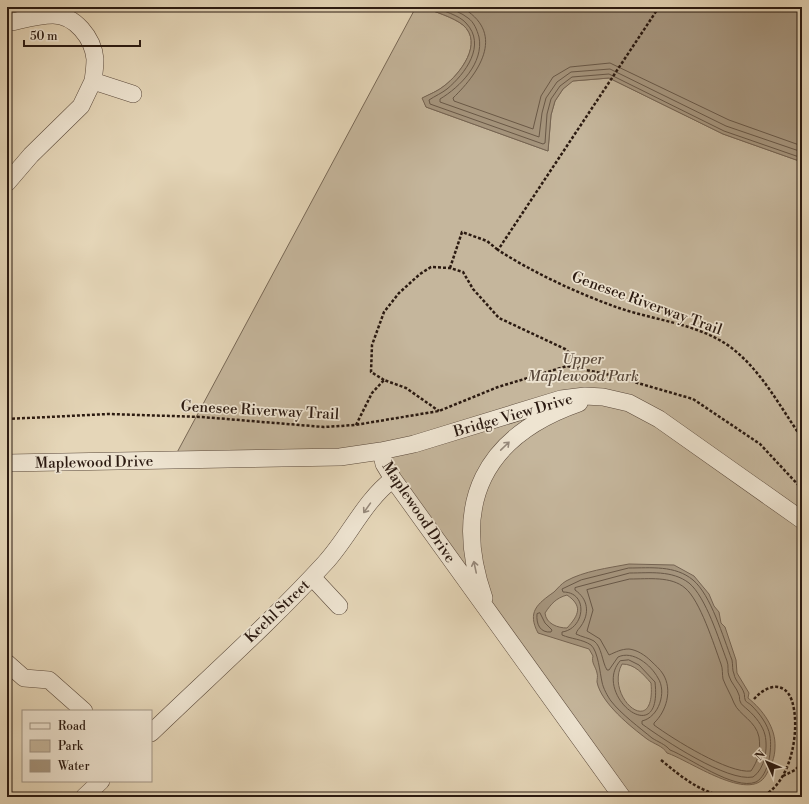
<svg xmlns="http://www.w3.org/2000/svg" width="809" height="804" font-family="'Libre Bodoni',serif">
	<style>
		.green { fill: #c5b69c; stroke: #786856 }
		.water { fill: #a6967f; stroke: #756453; fill-rule: evenodd }
		.lines { fill: none; stroke-linecap: round; stroke-linejoin: round }
		.shore { stroke: #685848; stroke-width: 1 }
		.minor-casing { stroke: #5a493b; stroke-width: 18 }
		.path { stroke: #2b1a11; stroke-width: 2.5; stroke-dasharray: 3 2; stroke-linecap: butt }
		.minor { stroke: #eee4d1; stroke-width: 17 }
		.oneway { stroke: #96897b }
		.labels { text-anchor: middle; stroke-width: 3.5; stroke-linejoin: round; paint-order: stroke }
		.street-label { font-size: 15px; fill: #2b1a11; stroke: #eee4d1 }
		.park-label { font-size: 15px; font-style: italic; fill: #59493b; stroke: #eee4d1 }
	</style>
	<rect width="100%" height="100%" fill="#e5d6b8"/>
	<filter id="stains"><feTurbulence type="fractalNoise" baseFrequency=".005" numOctaves="4"/><feColorMatrix values="0 0 0 0 .2 0 0 0 0 .09 0 0 0 0 .02 0 0 0 .5 -.17"/></filter>
	<radialGradient id="worn" r=".72"><stop offset=".6" stop-color="#630" stop-opacity="0"/><stop offset="1" stop-color="#630" stop-opacity=".3"/></radialGradient>
	<path class="green" d="M416,7H423C435,12 453,17 463,25C484,43 460,74 444,86C438,91 430,94 423,98L426,107L548,151L551,115L555,101L563,89L572,81L609,78L723,134L802,162V797H622L381,451L173,460Z"/>
	<path class="water" d="M423,7H802V162L723,134L609,78L573,81L563,89L555,101L551,115L548,151L426,107L422,98C430,94 438,91 444,86C460,74 484,43 463,25C453,17 435,12 423,7Z
		M629,564L674,565L694,576L709,594L714,606L719,612L721,623L725,627L736,660L737,673L749,693L748,698C763,710 776,728 775,747C775,758 771,766 766,775C750,804 689,760 667,753C663,746 654,744 647,739C631,727 601,703 597,682C597,679 598,676 597,673C596,667 591,663 593,656L589,649L538,633C527,612 537,604 554,592C558,588 561,584 566,581C584,571 608,568 629,564ZM567,595C583,606 579,615 567,628C558,628 546,624 545,613C551,604 556,598 567,595ZM622,664C635,664 643,674 651,683C656,741 604,697 622,664Z"/>
	<g class="lines">
		<path class="shore" d="M433,7C443,11 459,15 466,23C487,45 465,74 447,89C442,93 435,96 429,100L430,104L543,144L545,143L547,114L551,99L560,86L572,77L609,74L724,131L802,158
			M446,7C453,10 462,13 468,18C474,22 477,30 479,37C484,63 460,87 440,99V102L539,137L542,113L546,98L557,82L571,72L610,69L726,126L802,152
			M461,7C506,32 481,71 453,98L454,101L533,129L541,96L553,77L570,67L610,63L729,120L802,146
			M629,568C651,568 675,565 693,580C711,595 723,637 732,660C733,665 732,670 734,674C735,681 742,686 744,693C745,695 744,697 745,699C745,702 749,703 751,705C759,713 768,724 770,736C772,749 769,775 756,782C734,791 689,757 670,750C665,744 658,742 652,738C640,728 621,714 611,701C608,697 603,688 602,682C600,673 598,651 591,645C582,639 571,639 562,635V632C585,629 589,592 563,592L562,589L581,580Z
			M630,573C650,573 672,570 689,583C706,597 719,640 727,661C729,666 727,671 729,676C731,683 737,688 739,695C740,697 739,699 740,701C741,705 745,707 748,710C755,716 763,726 765,735C768,748 765,769 753,777C727,782 664,740 642,724V721C659,717 667,692 658,678C651,665 633,650 618,657L609,670H607C602,662 602,647 594,641C589,638 582,637 576,634C577,630 579,629 581,626C590,613 588,599 575,590V588Z
			M630,579C649,579 671,576 685,588C700,600 714,645 721,664C723,669 722,674 723,679C726,687 731,695 734,703C739,715 756,721 759,737C761,750 758,761 751,771C729,774 673,739 654,725V723C666,712 673,690 663,674C660,669 655,665 651,661C645,655 637,650 629,649C621,649 616,652 609,655L600,639L587,631L593,610L587,590Z
			M540,613L545,623L552,630L551,632C540,633 536,624 537,614Z
			M629,660L639,665L655,682C663,753 591,694 620,661Z"/>
		<defs>
			<path id="minor" d="M7,23C22,20 38,15 53,15C75,15 93,38 95,59C95,66 94,74 93,81L133,94
				M7,183L31,155L81,106L93,81
				M381,451L384,464L393,479L622,797
				M7,463L340,457L381,451L414,444L561,399L585,396L603,397L629,403L659,419L802,520
				M312,577L339,606
				M484,598C451,503 484,436 579,403
				M7,663L24,678L49,680L84,711
				M151,733C209,677 270,623 325,563C349,537 364,501 393,479
				M84,797L101,781"/>
		</defs>
		<use href="#minor" class="minor-casing"/>
		<path class="path" d="M659,7L498,250C534,273 579,294 619,308C657,321 701,324 733,349C763,373 780,407 802,438
			M450,268L462,232L487,241L498,250
			M384,380L371,372L372,345L384,312L399,293L420,274L431,267L450,268L463,272L473,289L499,318L565,349L573,356L580,368
			M7,419L109,414L202,417L324,427L355,425L439,411L498,387L567,366L610,375L693,399L760,444L802,489
			M356,425L372,393L384,380L406,388L439,411
			M754,699C766,685 785,680 792,701C801,729 791,786 760,797
			M661,760C683,778 697,790 725,797
			M783,776L795,770L802,763"/>
		<use href="#minor" class="minor"/>
	</g>
	<defs><path id="oneway-shaft" d="M-6 0H5M1.5-3L5.5 0L1.5 3" fill="none" stroke-width="1.6" stroke-linecap="round" stroke-linejoin="round"/></defs>
	<g class="oneway">
		<use href="#oneway-shaft" transform="translate(505 446) rotate(-44)"/>
		<use href="#oneway-shaft" transform="translate(367 508) rotate(125)"/>
		<use href="#oneway-shaft" transform="translate(475 567) rotate(-102)"/>
	</g>
	<g class="labels">
		<g class="street-label">
			<text transform="translate(647 303) rotate(20)" y="5">Genesee Riverway Trail</text>
			<text transform="translate(260 410) rotate(3)" y="5">Genesee Riverway Trail</text>
			<text transform="translate(513 415) rotate(-16)" y="5">Bridge View Drive</text>
			<text transform="translate(94 462) rotate(-1)" y="5">Maplewood Drive</text>
			<text transform="translate(419 512) rotate(56)" y="5">Maplewood Drive</text>
			<text transform="translate(277 611) rotate(-44)" y="5">Keehl Street</text>
		</g>
		<g class="park-label">
			<text x="583" y="364">Upper<tspan x="583" dy="17">Maplewood Park</tspan></text>
		</g>
	</g>
	<rect width="809" height="804" fill="none" stroke="#e5d6b8" stroke-width="24"/>
	<rect x="8" y="8" width="793" height="788" fill="none" stroke="#2b1a11" stroke-width="2"/>
	<rect x="12" y="12" width="785" height="780" fill="none" stroke="#2b1a11"/>
	<rect x="22" y="710" width="130" height="72" fill="#eee4d1" stroke="#a09384"/>
	<rect x="30" y="723" width="20" height="6" fill="#eee4d1" stroke="#a09384"/>
	<text x="58" y="730" font-size="12" fill="#2b1a11">Road</text>
	<rect x="30" y="740" width="20" height="12" fill="#c5b69c" stroke="#a09384"/>
	<text x="58" y="750" font-size="12" fill="#2b1a11">Park</text>
	<rect x="30" y="760" width="20" height="12" fill="#a6967f" stroke="#a09384"/>
	<text x="58" y="770" font-size="12" fill="#2b1a11">Water</text>
	<g transform="translate(767 762) rotate(314)" stroke="#eee4d1" stroke-width="3" paint-order="stroke">
	<path d="M0-3L7 15L0 10L-7 15Z" fill="#2b1a11"/>
	<text y="-6" font-size="11" font-weight="bold" text-anchor="middle" fill="#2b1a11">N</text>
	</g>
	<path d="M24 40v6h116v-6" fill="none" stroke="#2b1a11" stroke-width="2"/>
	<text x="30" y="40" font-size="12" fill="#2b1a11" stroke="#eee4d1" stroke-width="3" paint-order="stroke">50 m</text>
	<rect width="100%" height="100%" filter="url(#stains)"/>
	<rect width="100%" height="100%" fill="url(#worn)"/>
</svg>
